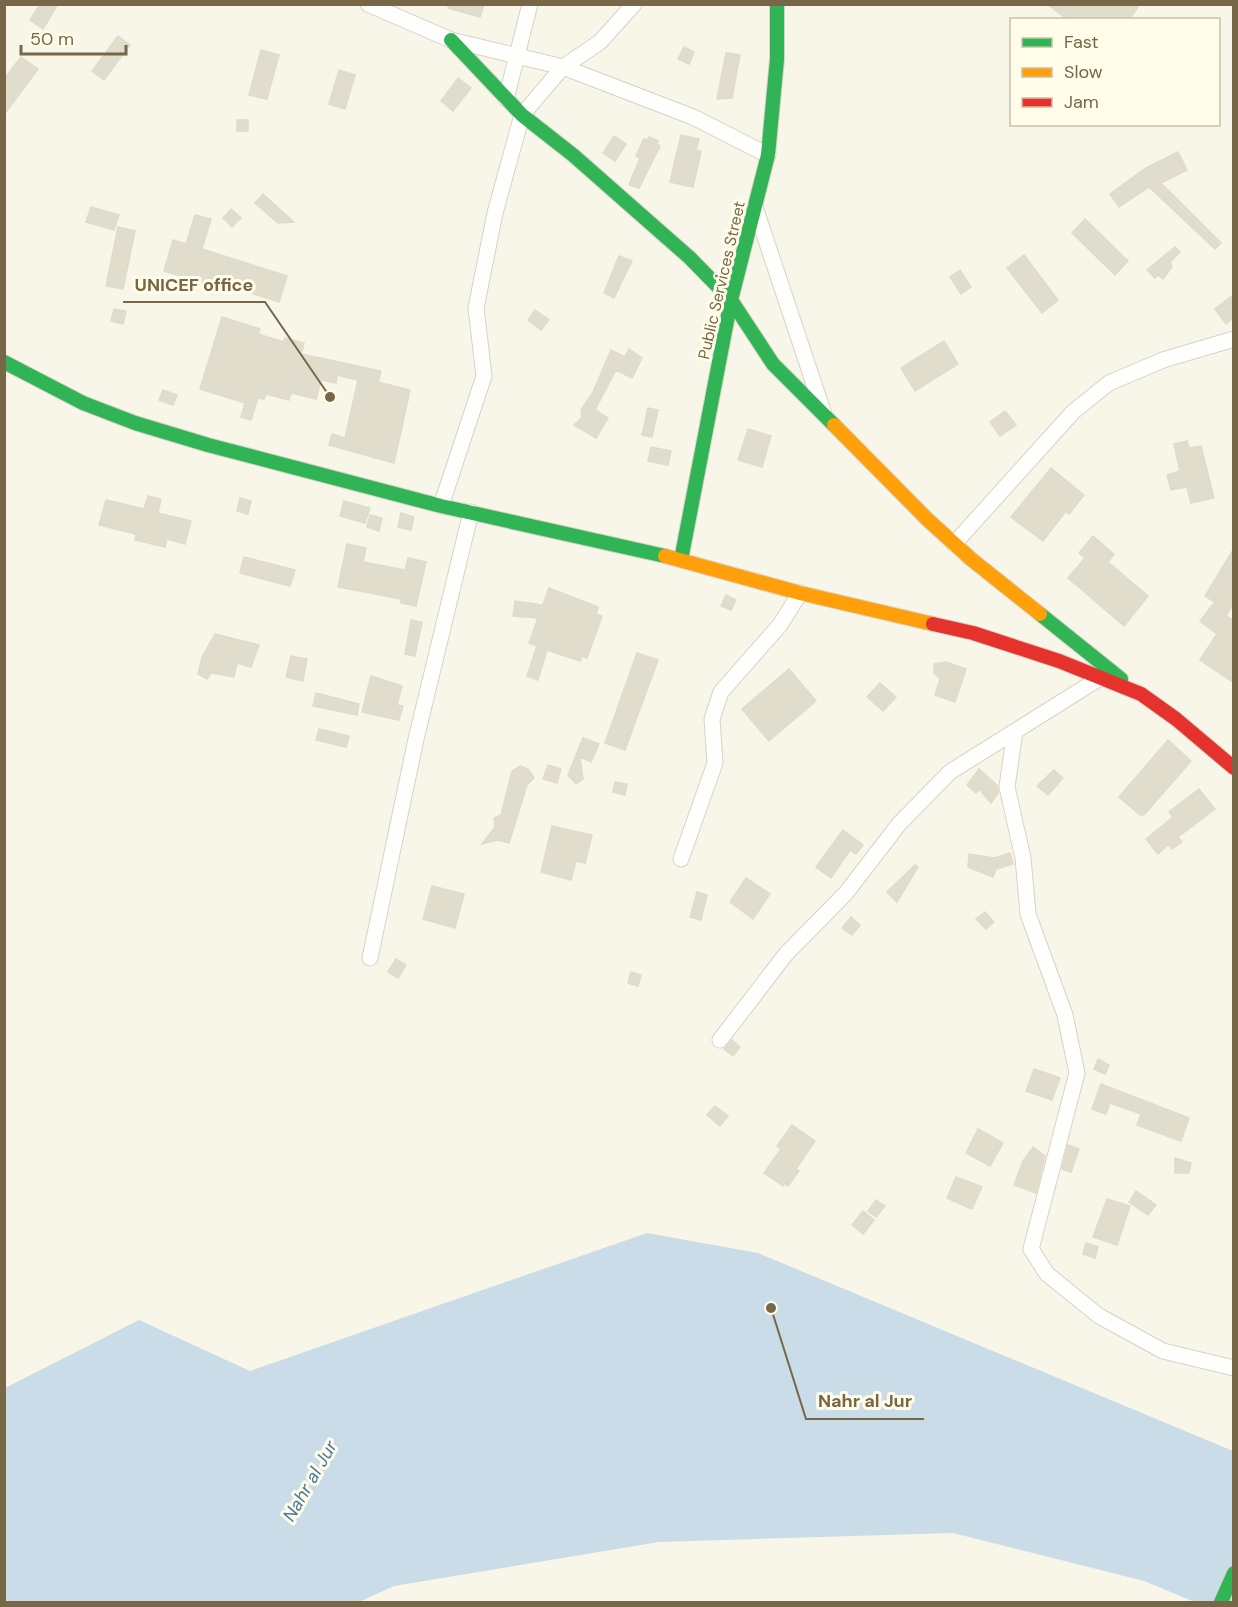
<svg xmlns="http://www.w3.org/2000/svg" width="1238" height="1607" font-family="'DM Sans',sans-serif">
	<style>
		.water { fill: #cadce8 }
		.building { fill: #e1ddcd; stroke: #e0dbca; stroke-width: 1.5 }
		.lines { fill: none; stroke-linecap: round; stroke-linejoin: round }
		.street-casing { stroke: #d6d3c7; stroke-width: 17 }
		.fast-casing { stroke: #d7d3c6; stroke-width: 16 }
		.slow-casing { stroke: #d7d3c6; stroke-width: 16 }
		.jam-casing { stroke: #d7d3c6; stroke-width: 16 }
		.street { stroke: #fefefc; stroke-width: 15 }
		.fast { stroke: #30b455; stroke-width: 14 }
		.slow { stroke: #ff9f0a; stroke-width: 14 }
		.jam { stroke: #e5322d; stroke-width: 14 }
		.labels { text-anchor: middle; stroke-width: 6; stroke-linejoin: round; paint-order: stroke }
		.street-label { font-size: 16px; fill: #776747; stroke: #fffdea }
		.water-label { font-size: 18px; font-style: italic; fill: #4877a1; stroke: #fffdea }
		.leader { fill: none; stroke: #776747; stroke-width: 2 }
		.callout-dot { fill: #776747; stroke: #fffdea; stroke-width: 2 }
		.callout-label { font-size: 18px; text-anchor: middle; font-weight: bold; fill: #776747; stroke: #fffdea; stroke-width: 6; stroke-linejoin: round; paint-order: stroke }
	</style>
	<rect width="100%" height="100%" fill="#f7f6e8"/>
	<path class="water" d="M647,1233L758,1253L1233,1451V1602H1195L1144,1581L953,1533L659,1542L394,1586L359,1602H5V1388L139,1320L250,1371Z"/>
	<path class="building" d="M40,4H58L43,29L30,20Z
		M449,4H484L480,17L448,8Z
		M1047,4H1140L1129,20H1068Z
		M118,36L130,45L104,80L92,71Z
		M684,47L694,52L689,64L678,59Z
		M261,50L279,55L267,99L249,95Z
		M726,53L740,55L732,98L717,99Z
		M21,57L38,69L4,115V79Z
		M339,70L355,75L345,109L329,104Z
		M458,78L471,88L453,111L441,101Z
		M237,120H248V131H237Z
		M681,135L699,139L696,150L701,151L693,187L670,182Z
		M614,136L626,144L615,161L603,153Z
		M649,137L658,141L657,144L660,146L639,188L629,185L640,158L636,156L644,139L647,140Z
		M1178,152L1187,170L1161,183L1221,243L1215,249L1149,187L1119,207L1110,194L1146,168Z
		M263,194L294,222L278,223L255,203Z
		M91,207L119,215L114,230L86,222Z
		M231,209L241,218L232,227L223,218Z
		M195,215L211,219L202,249L287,276L279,302L220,283L217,287L164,271L173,240L186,244Z
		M1085,219L1128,261L1115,275L1072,233Z
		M118,227L135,231L123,289L106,286Z
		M1175,247L1180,252L1170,262L1172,267L1163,279L1158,275L1155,278L1147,270Z
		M1024,255L1058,300L1042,313L1007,268Z
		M619,256L632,261L614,298L604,293Z
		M960,270L971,287L961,294L950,277Z
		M1233,295V318L1226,324L1215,309Z
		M114,309L126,311L123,324L111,321Z
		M535,310L549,320L541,330L528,320Z
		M222,317L260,329L258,334L284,342L285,338L304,343L301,354L381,371L378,382L410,390L394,463L329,445L332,434L345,438L358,380L337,375L336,383L321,380L316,399L291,393L289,400L266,394L264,399L258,398L251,420L241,417L245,403L200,389Z
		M944,341L958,364L915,391L901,368Z
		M629,349L642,358L632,378L616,370L595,410L608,418L596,438L574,425L582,417L581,410L593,392L611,350L625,357Z
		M163,390L177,395L173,405L159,400Z
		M648,408L658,410L652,437L642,435Z
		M1005,411L1016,425L1000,436L990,422Z
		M748,429L771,436L762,467L738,460Z
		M1187,441L1189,448L1201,446L1214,498L1191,503L1187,487L1171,490L1167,475L1180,471L1174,444Z
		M651,447L671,451L668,465L648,461Z
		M1051,468L1084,495L1069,514L1066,511L1043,541L1011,517Z
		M148,496L161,499L158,513L191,521L185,544L167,539L165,547L135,540L136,534L99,525L106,500L144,509Z
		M240,498L251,501L248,514L237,511Z
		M344,501L370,508L365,523L340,516Z
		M401,513L414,517L411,530L398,527Z
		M370,515L382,518L379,531L367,527Z
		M1093,536L1114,554L1108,562L1148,596L1124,626L1068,578L1085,558L1079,553Z
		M347,544L366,548L363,562L405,570L408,558L426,562L416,606L401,603V599L338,587Z
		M1233,550V604L1226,616L1233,620V682L1200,660L1217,634L1200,621L1215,602L1205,596Z
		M244,557L295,570L290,586L240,573Z
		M549,588L598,607L596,614L602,616L587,658L582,656L580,661L547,650L538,680L527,676L537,646L529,643L538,618L513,616L515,601L543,605Z
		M726,595L736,600L731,610L721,606Z
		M411,620L422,622L415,656L405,654Z
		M215,634L259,645L251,667L237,663L234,677L211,673L207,679L198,674L202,657Z
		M637,653L658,660L625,750L605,743Z
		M291,656L307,659L303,681L286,677Z
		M946,662L966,669L955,702L935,695L940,679L934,673V664Z
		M789,669L816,701L769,741L742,709Z
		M371,676L402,686L397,705L403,706L399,720L362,712Z
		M880,683L896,697L883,711L867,697Z
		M316,693L359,704L357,715L313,706Z
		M319,729L349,736L346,747L316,740Z
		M583,738L599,744L591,762L580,757L583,779L576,784L568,775Z
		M1168,740L1191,761L1144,815H1140L1119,797Z
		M548,765L561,769L557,783L543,779Z
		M520,766L528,769L534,778L527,785L509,843L498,840L482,844L495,827L494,818L501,815L512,771Z
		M979,769L997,785L998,793L991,803L979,789L976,793L967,785Z
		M1054,770L1063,778L1048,795L1037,786Z
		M615,782L627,784L625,795L613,792Z
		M1199,789L1215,809L1178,837L1182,842L1172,849L1169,844L1158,854L1146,839L1173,817L1169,812Z
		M552,826L592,835L585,863L576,861L571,880L541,872Z
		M843,830L863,845L856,854L850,850L831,878L816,867Z
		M1010,853L1013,864L996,869L993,877L968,867L969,854L995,858Z
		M915,865L918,867L897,902L887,892Z
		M746,878L770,894L753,919L730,902Z
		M432,886L464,894L455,928L423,919Z
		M697,892L707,895L701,920L690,917Z
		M985,912L994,922L986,929L976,919Z
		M851,917L860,925L852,935L842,928Z
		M396,959L406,965L398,978L388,972Z
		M631,972L641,975L638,986L628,983Z
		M732,1040L740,1047L733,1056L724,1049Z
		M1098,1059L1109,1065L1105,1074L1094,1069Z
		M1034,1069L1060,1078L1052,1100L1026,1091Z
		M1101,1084L1189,1118L1181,1141L1137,1125L1141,1114L1110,1103L1106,1114L1092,1109Z
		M715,1106L728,1116L720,1126L707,1115Z
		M792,1125L815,1141L796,1169L799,1171L788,1186L785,1183L783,1186L764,1173L781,1149L777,1146Z
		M978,1129L1003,1143L990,1166L966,1153Z
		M1068,1145L1079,1149L1071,1172L1062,1169Z
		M1033,1147L1045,1156L1036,1193L1014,1185L1023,1161Z
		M1175,1158L1191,1163L1189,1173H1175Z
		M956,1177L982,1187L972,1209L947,1198Z
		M1136,1191L1156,1205L1148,1215L1129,1202Z
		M1107,1199L1130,1206L1117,1245L1093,1237Z
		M876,1200L885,1206L876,1217L868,1211Z
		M863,1211L874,1220L863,1234L852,1225Z
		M1086,1243L1098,1247L1095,1258L1083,1254Z"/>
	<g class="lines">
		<defs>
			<path id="street" d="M368,4L451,40L563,67L693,117L768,155
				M506,99L530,4
				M755,207L823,411
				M441,506L484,376L476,308L495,213L522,115L563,67L600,42L634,4
				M954,544L1073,412L1109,383L1163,360L1234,339
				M1015,731L1007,787L1023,858L1028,914L1065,1015L1077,1073L1031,1249L1047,1274L1099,1316L1163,1351L1234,1368
				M681,859L715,763L712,719L721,692L780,625L800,593
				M370,958L416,739L471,512
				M720,1040L786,954L846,893L899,824L950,772L1100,678"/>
			<path id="fast" d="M451,40L522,115L573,155L690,258L731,300L773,364L834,425
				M4,362L83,403L135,423L208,445L441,506L665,556
				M681,560L731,300L768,155L777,59V4
				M1040,614L1121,679
				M1221,1602L1234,1573"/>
			<path id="slow" d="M834,425L928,520L971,559L1040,614
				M665,556L800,593L933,624"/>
			<path id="jam" d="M933,624L973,633L1059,661L1141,694L1176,719L1234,768"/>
		</defs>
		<use href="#street" class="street-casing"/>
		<use href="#fast" class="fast-casing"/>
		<use href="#slow" class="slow-casing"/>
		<use href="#jam" class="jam-casing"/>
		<use href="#street" class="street"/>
		<use href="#fast" class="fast"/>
		<use href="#slow" class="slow"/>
		<use href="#jam" class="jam"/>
	</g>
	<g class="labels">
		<g class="street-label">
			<text transform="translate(721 280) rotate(-77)" y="6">Public Services Street</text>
		</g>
		<g class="water-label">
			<text transform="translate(310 1481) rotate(-60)" y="6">Nahr al Jur</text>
		</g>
	</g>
	<path class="leader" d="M330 397L265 302H123M771 1308L806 1419H924"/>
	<g class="callout-dot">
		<circle cx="330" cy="397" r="6"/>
		<circle cx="771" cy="1308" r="6"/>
	</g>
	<g class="callout-label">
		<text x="194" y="291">UNICEF office</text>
		<text x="865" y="1407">Nahr al Jur</text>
	</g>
	<rect width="1238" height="1607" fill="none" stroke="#776747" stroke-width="12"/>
	<rect x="1010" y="18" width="210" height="108" fill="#fffdea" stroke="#c9c1a9" stroke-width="1.5"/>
	<rect x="1022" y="38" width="30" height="9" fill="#30b455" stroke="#c9c1a9" stroke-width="1.5"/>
	<text x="1064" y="48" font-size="18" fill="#776747">Fast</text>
	<rect x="1022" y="68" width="30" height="9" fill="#ff9f0a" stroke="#c9c1a9" stroke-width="1.5"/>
	<text x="1064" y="78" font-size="18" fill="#776747">Slow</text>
	<rect x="1022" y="98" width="30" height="9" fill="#e5322d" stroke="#c9c1a9" stroke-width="1.5"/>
	<text x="1064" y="108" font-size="18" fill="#776747">Jam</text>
	<path d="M21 45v9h105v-9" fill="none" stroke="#776747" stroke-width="3"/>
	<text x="30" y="45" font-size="18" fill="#776747" stroke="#fffdea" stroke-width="4.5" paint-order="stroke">50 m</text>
</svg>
